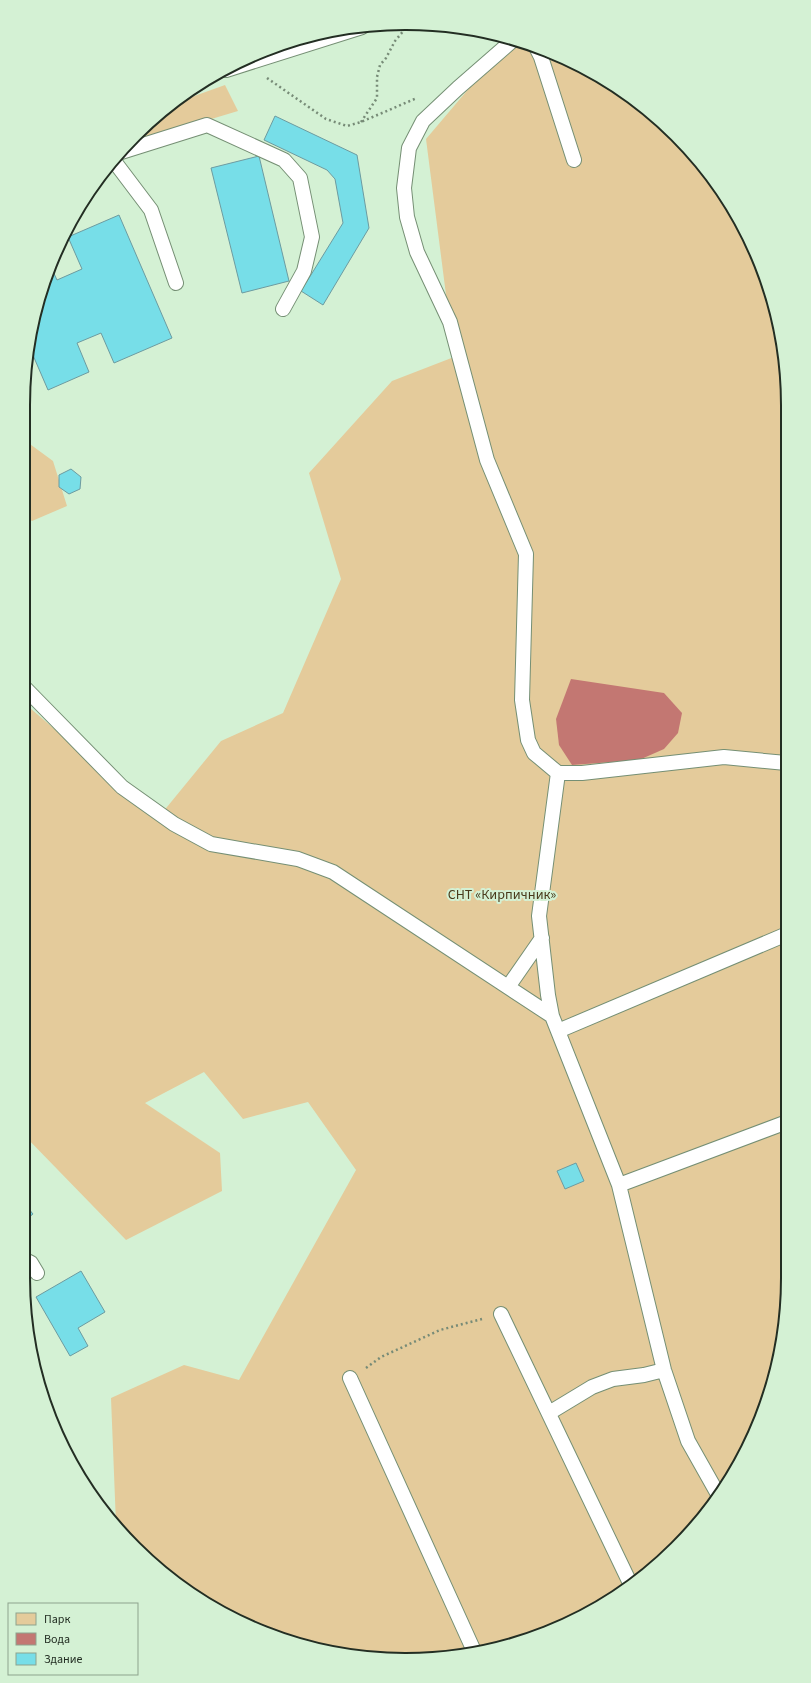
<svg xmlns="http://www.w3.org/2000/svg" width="811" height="1683" font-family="'Source Sans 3',sans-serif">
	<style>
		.green { fill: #e4cb9b }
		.water { fill: #c37772 }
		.building { fill: #77dee8; stroke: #6d9ba0 }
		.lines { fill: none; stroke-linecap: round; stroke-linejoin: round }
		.lane-casing { stroke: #758f74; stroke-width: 16 }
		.path { stroke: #778b77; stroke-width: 2.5; stroke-dasharray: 2 3; stroke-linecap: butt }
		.lane { stroke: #fff; stroke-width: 14 }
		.labels { text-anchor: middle; stroke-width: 4; stroke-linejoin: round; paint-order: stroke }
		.park-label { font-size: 14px; fill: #493a1b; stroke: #d4f1d4 }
		.rim { fill: none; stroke: #232e23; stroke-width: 2 }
	</style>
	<rect width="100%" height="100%" fill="#d4f1d4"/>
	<path class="green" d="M510,40L552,52L639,102L709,173L759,259L785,355L788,1278L781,1352L759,1424L724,1490L676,1548L575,1620L455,1657L331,1653L259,1631L193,1596L116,1524L111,1398L184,1365L239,1380L356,1170L308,1102L243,1119L204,1072L145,1103L220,1153L222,1191L126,1240L23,1134V702L158,818L221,741L283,713L341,579L309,473L392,381L454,357L426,139Z
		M225,85L238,111L128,144L135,135L172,104Z
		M23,439L53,461L67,506L32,521L23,515Z"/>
	<path class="water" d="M571,679L664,693L682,713L678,733L664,749L639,760L572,765L559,745L556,719Z"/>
	<path class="building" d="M275,116L357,155L369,228L323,305L301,291L343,223L335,179L327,170L264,140Z
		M259,156L289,281L242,293L211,168Z
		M119,215L172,338L114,363L101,333L77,343L89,372L48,390L29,346L30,331L50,265L57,280L82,269L68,237Z
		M71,469L81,477L80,489L69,494L59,487V475Z
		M576,1163L584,1181L565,1189L557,1171Z
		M23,1202L33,1214L23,1222Z
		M81,1271L105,1312L78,1328L88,1346L70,1356L36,1297Z"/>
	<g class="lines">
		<defs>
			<path id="lane" d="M513,40L458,88L423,121L409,148L404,188L407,217L417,252L450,322L487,460L526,554L522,700L528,740L534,753L558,773L539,916L548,995L552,1016L619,1185L664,1370L688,1441L719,1496
				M536,47L541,57L574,160
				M226,70L362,27
				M121,152L207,125L284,160L300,178L312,237L304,271L283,309
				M114,161L151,210L176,283
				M23,686L122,787L174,824L211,844L298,859L333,872L552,1016
				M558,773H582L724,757L786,763
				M508,987L542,938
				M558,1031L787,934
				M619,1185L787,1122
				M23,1259L31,1263L37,1273
				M501,1314L629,1581
				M350,1378L474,1651
				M549,1413L592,1387L613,1379L644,1375L664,1370"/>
		</defs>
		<use href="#lane" class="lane-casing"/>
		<path class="path" d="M267,78L326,119L347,126L361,122L417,98
			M361,122L377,98V77L380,65L386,58L395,41L410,23
			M366,1368L381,1357L440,1330L482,1319"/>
		<use href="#lane" class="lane"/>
	</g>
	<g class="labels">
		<g class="park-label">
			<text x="502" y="899">СНТ «Кирпичник»</text>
		</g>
	</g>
	<path d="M0 0H811V1683H0ZM405 30H406A375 375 0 0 1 781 405V1278A375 375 0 0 1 406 1653H405A375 375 0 0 1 30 1278V405A375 375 0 0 1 405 30Z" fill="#d4f1d4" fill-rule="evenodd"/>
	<path class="rim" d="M405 30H406A375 375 0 0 1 781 405V1278A375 375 0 0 1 406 1653H405A375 375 0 0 1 30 1278V405A375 375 0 0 1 405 30Z"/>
	<rect x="8" y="1603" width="130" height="72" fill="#d4f1d4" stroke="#8da38d"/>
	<rect x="16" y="1613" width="20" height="12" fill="#e4cb9b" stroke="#8da38d"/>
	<text x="44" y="1623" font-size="12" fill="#232e23">Парк</text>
	<rect x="16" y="1633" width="20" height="12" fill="#c37772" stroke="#8da38d"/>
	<text x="44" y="1643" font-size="12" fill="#232e23">Вода</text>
	<rect x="16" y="1653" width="20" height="12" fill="#77dee8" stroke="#8da38d"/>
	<text x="44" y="1663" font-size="12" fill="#232e23">Здание</text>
</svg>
